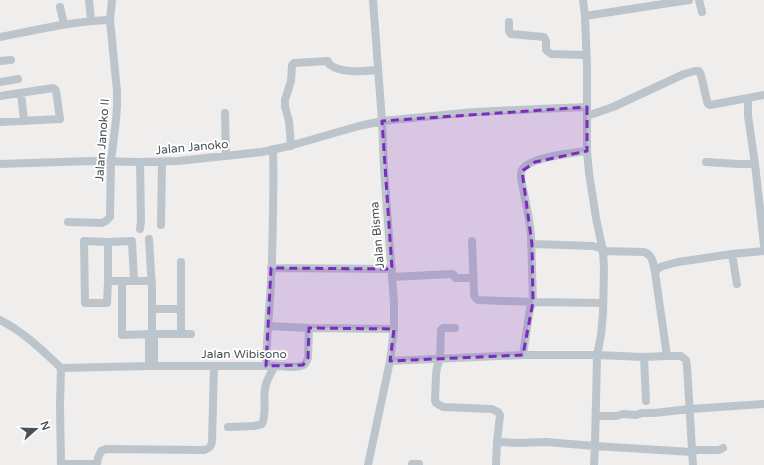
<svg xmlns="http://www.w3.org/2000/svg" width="764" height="465" font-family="'Varela Round',sans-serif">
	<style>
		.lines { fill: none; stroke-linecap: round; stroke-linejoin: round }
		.minor { stroke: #bcc5cc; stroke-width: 8 }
		.marked { fill: #7b2cbf; fill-opacity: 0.2; stroke: #7b2cbf; stroke-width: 3; stroke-dasharray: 8 5; stroke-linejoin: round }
		.labels { text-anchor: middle; stroke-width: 4; stroke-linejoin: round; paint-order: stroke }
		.street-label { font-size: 12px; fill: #475159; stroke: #fff }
	</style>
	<rect width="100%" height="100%" fill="#f0eded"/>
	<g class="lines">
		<path class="minor" d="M89,0L91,21
			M583,0L585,16L587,67V151L589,173L596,218L603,251L604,269L603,313L601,335L597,355L595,446L594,465
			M699,0L702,12
			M60,7L64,24
			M585,16L689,0
			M509,22V31L511,34L544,37L546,41V50L551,54L586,55
			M0,37C37,30 73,21 110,20
			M0,61L11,60
			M0,82L18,79
			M21,93L24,120
			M0,96L53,88L55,89L56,91L60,119L0,122
			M225,113L226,156
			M587,116L613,107L684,74L695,71H699L701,75L707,101L708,104L710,105L748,98
			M291,146L289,121L285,107V100L291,81L292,65L294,63L328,61L329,64C340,74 364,71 378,70
			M706,162L738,164H755L764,245
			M0,164L91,161L140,162L178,161L262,152L289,146L359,126L382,121L474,112L538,109L587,107
			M755,164L748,116V98L764,95
			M68,222L102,223L106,221L110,217L111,161L116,120L117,106V91L110,20L112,0
			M161,225L162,162
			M140,229L141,221L140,162
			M472,241L474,293C474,297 475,298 478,300L533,302L603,303
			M108,242L132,241L134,281
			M532,244L593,246L600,248L603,251L644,252C653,255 653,263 655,272
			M732,254L737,284
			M181,262V334
			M271,268L392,269
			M392,277L452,274L454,275L455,278H473
			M108,281L107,303H85L84,241L108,242V281H152
			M122,281V335L152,334
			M152,309H181
			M0,320C24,332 42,350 61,368L60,405L61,465
			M268,326L309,328
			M455,328H443L441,330L440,359L437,367L436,375L435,400L436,403L443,407L492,409L498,412L500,415L497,442
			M523,355L530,308L533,302L531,235L529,219L522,183C521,179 520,174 522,170C529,157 573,153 587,151
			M667,356H681L686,360L687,367L693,465
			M644,357L646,401
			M390,361L523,355H597L644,357L667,356L655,272L659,268L663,266L678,262L732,254L764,251
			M149,366V339L152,334V289L149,239
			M154,366V339L152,334H191
			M266,366C267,330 271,295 272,259C273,222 274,186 273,149
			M61,368L149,366H275C282,366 299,369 305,364C306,363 307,360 308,358L309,328L394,329
			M596,416H616L623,414L636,415L642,413H654L690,409L764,404
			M228,427L254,426L262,424C267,414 263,400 265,389C266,380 271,373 275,366
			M692,450H719L723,448
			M61,464H92L97,463L98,458L101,451L106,449L204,450C209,449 211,447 212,442L214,366
			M368,465L390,361L394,329V303L384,168L382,121L373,0
			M412,465V464H419
			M496,465L497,442L518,443L546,442L595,446L692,452"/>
	</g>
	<path class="marked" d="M587,107V151L535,162L522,171L532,244L533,302L523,355L390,361L394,329L309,328L308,358L303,365L266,366L271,268L392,269L382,121Z"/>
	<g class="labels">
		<g class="street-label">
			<text transform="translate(102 140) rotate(-86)" y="4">Jalan Janoko II</text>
			<text transform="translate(192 147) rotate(-5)" y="4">Jalan Janoko</text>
			<text transform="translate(377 235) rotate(-95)" y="4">Jalan Bisma</text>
			<text x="244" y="358">Jalan Wibisono</text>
		</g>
	</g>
	<g transform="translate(36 429) rotate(70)" stroke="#ffffff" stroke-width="3" paint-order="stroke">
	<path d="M0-3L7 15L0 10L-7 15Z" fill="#475159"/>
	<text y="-6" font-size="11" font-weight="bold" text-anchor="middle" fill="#475159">N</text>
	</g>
</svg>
